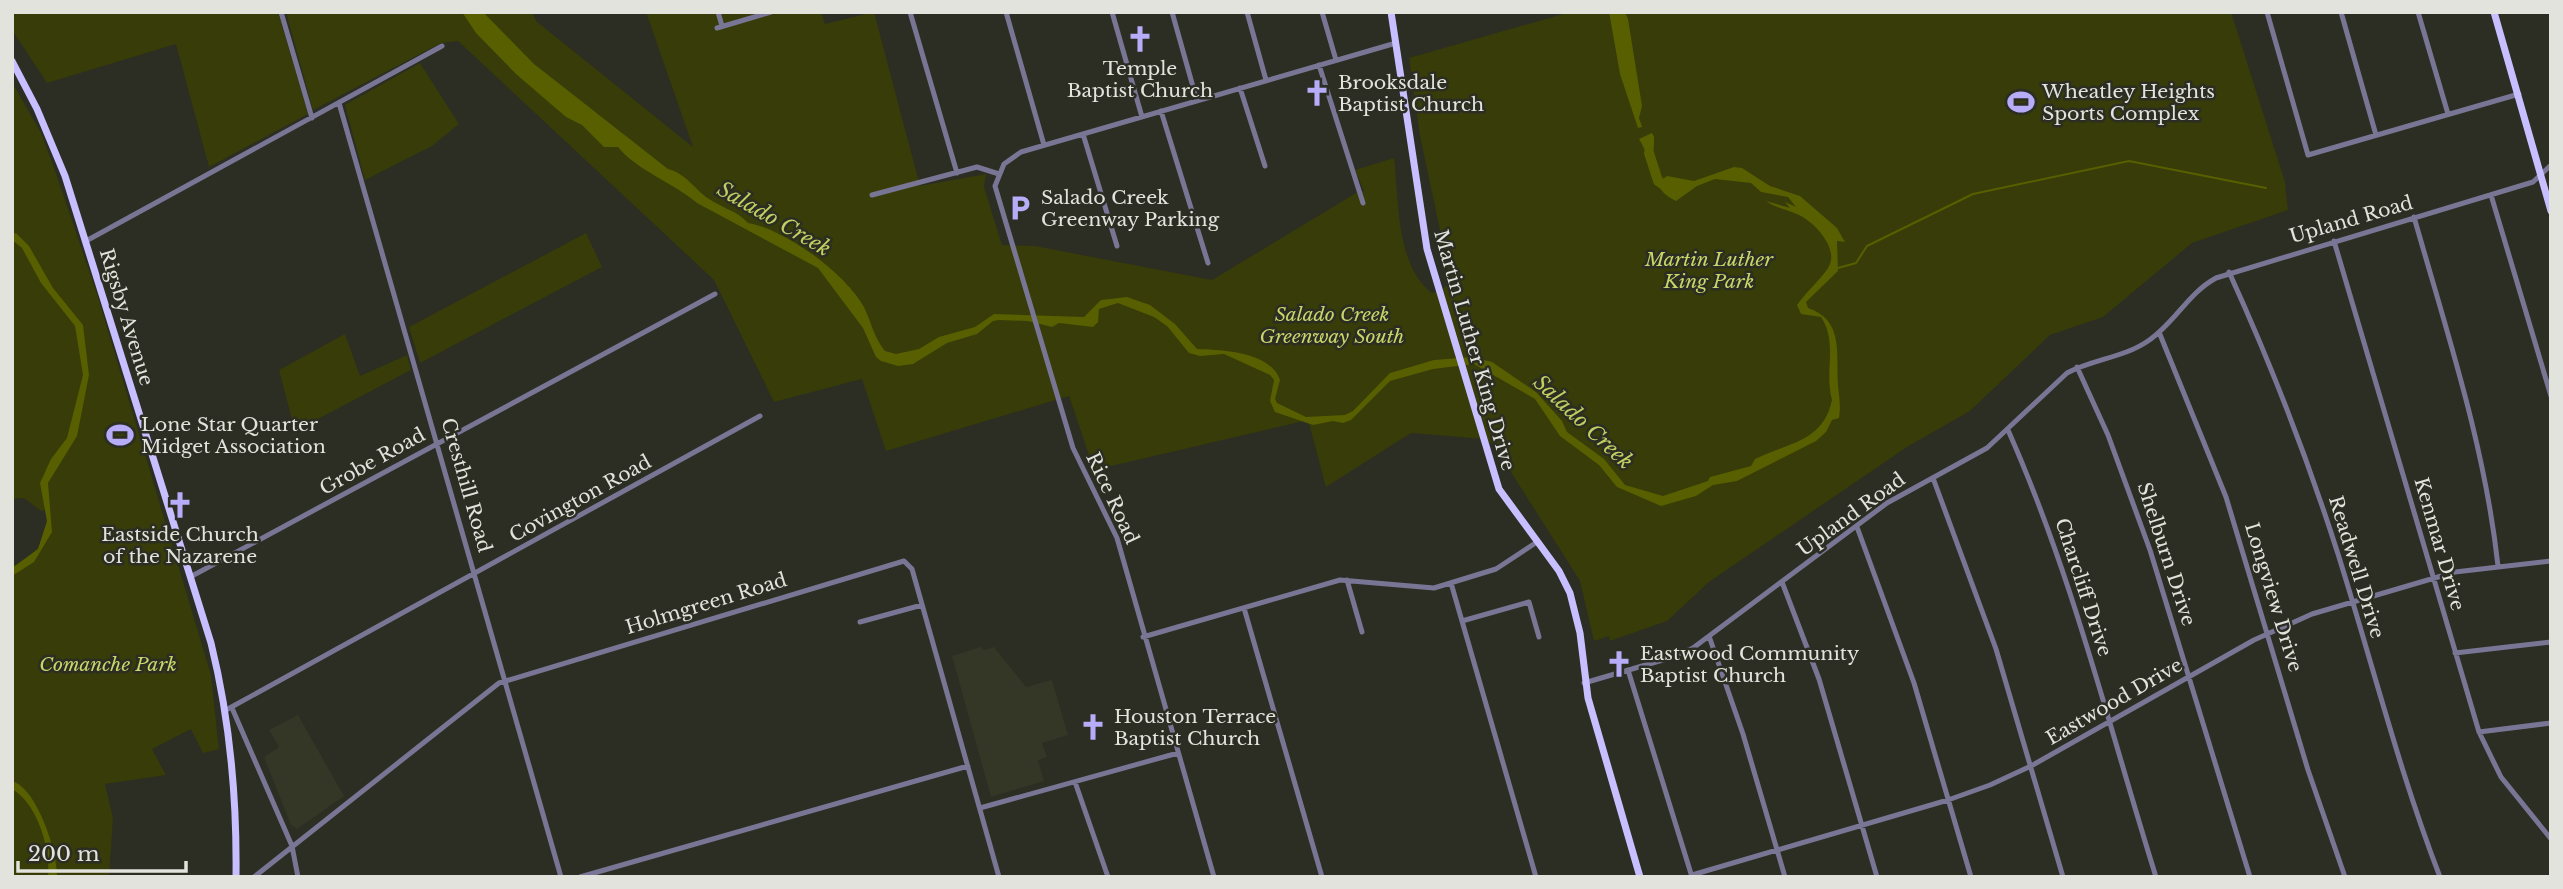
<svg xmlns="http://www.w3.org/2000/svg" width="2563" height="889" font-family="'Libre Baskerville',serif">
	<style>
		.built { fill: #343726 }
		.green { fill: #373c08 }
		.water { fill: #575f00 }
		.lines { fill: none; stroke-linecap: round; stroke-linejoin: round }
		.stream { stroke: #575f00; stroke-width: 2 }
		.river { stroke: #575f00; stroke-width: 10 }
		.minor { stroke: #797695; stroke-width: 5 }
		.major { stroke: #c7bfff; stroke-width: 7 }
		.labels { text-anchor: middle; stroke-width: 5; stroke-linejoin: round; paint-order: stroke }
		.poi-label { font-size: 19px; fill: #e1e3dc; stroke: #2c2d23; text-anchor: start }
		.street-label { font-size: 19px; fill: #e1e3dc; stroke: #2c2d23 }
		.park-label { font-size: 19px; font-style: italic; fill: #c9d669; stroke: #2c2d23 }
		.water-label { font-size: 21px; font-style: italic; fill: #c1cf61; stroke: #2c2d23 }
	</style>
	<rect width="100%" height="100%" fill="#2c2d23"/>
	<path class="built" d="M980,647L985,650L994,647L1026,687L1052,680L1068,735L1042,743L1047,757L1038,760L1044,781L991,797L952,656Z
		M298,715L344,796L297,829L291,825L264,757L279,747L269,730Z"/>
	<path class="green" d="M12,12H278L308,114L209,167L176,44L47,83L12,30Z
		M286,12H532L536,21L693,147L646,12H821L825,24L874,12L920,186L986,174L984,187L1002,245L1035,246L1212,280L1356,193L1364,191L1355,170L1394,158C1399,200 1396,266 1432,293L1440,291L1451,282L1420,136L1409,58L1570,12H2231L2285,182L2288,210L2192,243L2103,317L2050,335L1970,411L1907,447L1709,582L1667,621L1610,641L1609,636L1594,641L1580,581L1509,469L1502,449L1483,439L1411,433L1326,487L1308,420L1094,470L1069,396L886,451L862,379L774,402L714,280L458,41L441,43L313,110Z
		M420,63L459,124L432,146L365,180L345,105Z
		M12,82L41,133L52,162L97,294L211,675L219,749L203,753L191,729L152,749L166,775L105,784L113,818L109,877H12V566C35,559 52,534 45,510L41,511L24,498L12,499Z
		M586,233L602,267L420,363L409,327Z
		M345,334L360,376L407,355L411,370L295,431L279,370Z"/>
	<path class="water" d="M462,12H483L534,64L668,169C687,174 694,189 709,199C722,208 738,211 748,223C785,229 845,273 864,307C871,321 874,338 885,351L896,354L919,349L939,337L975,327L994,314L1084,317L1101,300L1127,297L1150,305L1175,324L1197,349C1221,350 1270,351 1280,380L1275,399L1277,403L1306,417L1345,415L1353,411L1390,373L1434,360L1472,357L1492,362L1536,392L1562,421L1567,432L1604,459L1625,485L1663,496L1708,481L1710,477L1751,466L1755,459C1786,443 1823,443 1832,400C1824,372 1838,342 1821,317L1801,314L1797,305C1806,292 1820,280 1828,268C1840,250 1816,224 1801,216C1790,210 1775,208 1766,201L1790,208L1785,202L1796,207L1788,197L1761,192L1751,183L1715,179L1697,186L1676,201C1649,189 1653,161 1639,139L1652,133L1654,137C1655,152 1648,169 1660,181L1667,176L1694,181L1734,167L1742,168L1770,186L1800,196L1837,228L1845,242L1837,241L1838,271L1806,302L1808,308C1844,320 1836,353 1838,385C1839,397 1841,406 1839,418L1832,420L1826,432L1816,441L1737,481L1713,485L1696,496L1661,506L1617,487L1599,465L1560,436L1535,399L1474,364L1433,369L1390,381L1351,420L1343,423L1333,421L1313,425L1275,412L1270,401L1274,380L1270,375L1224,354L1200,356L1189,353L1167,326L1154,317L1118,303L1099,309L1098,322L1093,327L1059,323L1052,327L1028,321L999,320L993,321L977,334L947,343L913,364L898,366L881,361L876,357L863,328L818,268L697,203C675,184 635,169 618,147H604L582,125L566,117L516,74L476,33Z
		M1609,12H1625L1628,19L1642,106L1639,118L1642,127L1638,128L1620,74Z
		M16,233L29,246L53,288L83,325L89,375L77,436L48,483L52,532L34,562L12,576V568L38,549L47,521L40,483L51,459L67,438L83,375L75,326L41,283L22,248L12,240V234Z
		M12,781C37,788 58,853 57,877H48C51,849 37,803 12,789Z"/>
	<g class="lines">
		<path class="stream" d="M1838,268L1856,263L1867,246L1973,194L2129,161L2266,188"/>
		<path class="river" d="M1649,153L1658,181L1667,187"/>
		<path class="minor" d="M281,12L312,118
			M718,12L722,26
			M910,12L957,173
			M1006,12L1044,145
			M1112,12L1142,117
			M1172,12L1197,101
			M1247,12L1266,80
			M1322,12L1336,60
			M2267,12L2308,155L2519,94
			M2341,12L2376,135
			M2418,12L2448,114
			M717,28L771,12
			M1319,65L1363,203
			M1240,88L1265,166
			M339,103L561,877
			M1161,111L1208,263
			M1083,134L1117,246
			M872,195L977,167L999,174
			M2491,195L2551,396
			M2414,217C2447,333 2485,446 2498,566
			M86,241L442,46
			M2334,241L2479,732L2501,777L2551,839
			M2229,272C2271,364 2307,457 2338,554C2372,662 2399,771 2440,877
			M2159,332L2226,497L2308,770L2345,877
			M2077,367L2108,435L2150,550L2250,877
			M2008,430C2072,574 2109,727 2156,877
			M1933,478L1996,649L2063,877
			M1857,527L1914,683L1971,877
			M192,576L715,294
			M1347,580L1362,632
			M1782,582L1819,679L1877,877
			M1451,583L1536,877
			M1244,608L1322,877
			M1462,621L1529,602L1539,637
			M860,622L922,605
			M1709,636L1743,734L1785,877
			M1143,637L1340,580L1434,588L1496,569L1537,542
			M2455,653L2551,642
			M1628,670L1692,877
			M1584,683L1673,657L1693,648L1887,503L1987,448L2067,373C2093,359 2123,358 2148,341C2175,323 2187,294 2216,278L2533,182L2551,165
			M232,708L292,846L298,877
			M226,710L760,416
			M2479,732L2551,723
			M1075,782L1108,877
			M980,808L1178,753
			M1692,875L1948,800L1990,785L2031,766L2254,640L2312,614L2455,572L2551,561
			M254,877L499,683L904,561L912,569L999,877
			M580,877L968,766
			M1214,877L1117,538L1073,448L995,186L1004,164L1021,152L1396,43"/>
		<path class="major" d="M1391,12L1427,249L1499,489L1559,571L1570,593L1580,633L1588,698L1640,877
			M2494,12L2551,211
			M12,61L37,109L65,176L211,643C230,720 237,797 236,877"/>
	</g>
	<defs>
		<symbol id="church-bare" viewBox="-9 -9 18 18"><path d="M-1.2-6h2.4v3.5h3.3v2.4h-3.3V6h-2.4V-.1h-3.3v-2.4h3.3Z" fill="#b6acf8" stroke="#2c2d23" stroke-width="2.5" paint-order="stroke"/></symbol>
		<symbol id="stadium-bare" viewBox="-9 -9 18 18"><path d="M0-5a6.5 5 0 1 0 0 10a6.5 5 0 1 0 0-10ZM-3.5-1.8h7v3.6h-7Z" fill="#b6acf8" stroke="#2c2d23" stroke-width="2.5" paint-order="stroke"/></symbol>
		<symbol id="parking-bare" viewBox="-9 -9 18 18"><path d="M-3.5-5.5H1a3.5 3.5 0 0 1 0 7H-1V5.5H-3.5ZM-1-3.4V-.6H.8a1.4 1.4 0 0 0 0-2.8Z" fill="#b6acf8" stroke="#2c2d23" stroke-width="2.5" paint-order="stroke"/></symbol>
	</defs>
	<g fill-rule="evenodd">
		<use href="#church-bare" x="1121" y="20" width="38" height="38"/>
		<use href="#church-bare" x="1298" y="74" width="38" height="38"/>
		<use href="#stadium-bare" x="2002" y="83" width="38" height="38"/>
		<use href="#parking-bare" x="1001" y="189" width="38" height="38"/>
		<use href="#stadium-bare" x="101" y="416" width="38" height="38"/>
		<use href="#church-bare" x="161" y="486" width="38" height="38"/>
		<use href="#church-bare" x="1600" y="645" width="38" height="38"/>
		<use href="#church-bare" x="1074" y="708" width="38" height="38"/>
	</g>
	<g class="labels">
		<g class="poi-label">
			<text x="1140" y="75" text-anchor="middle">Temple<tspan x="1140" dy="22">Baptist Church</tspan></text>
			<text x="1338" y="89">Brooksdale<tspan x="1338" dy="22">Baptist Church</tspan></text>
			<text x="2042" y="98">Wheatley Heights<tspan x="2042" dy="22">Sports Complex</tspan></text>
			<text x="1041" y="204">Salado Creek<tspan x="1041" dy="22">Greenway Parking</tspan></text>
			<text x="141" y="431">Lone Star Quarter<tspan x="141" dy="22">Midget Association</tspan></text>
			<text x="180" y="541" text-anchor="middle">Eastside Church<tspan x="180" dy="22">of the Nazarene</tspan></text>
			<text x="1640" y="660">Eastwood Community<tspan x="1640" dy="22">Baptist Church</tspan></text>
			<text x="1114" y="723">Houston Terrace<tspan x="1114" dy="22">Baptist Church</tspan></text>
		</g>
		<g class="street-label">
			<text transform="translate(2351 219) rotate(-16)" y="7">Upland Road</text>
			<text transform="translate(127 317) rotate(73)" y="7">Rigsby Avenue</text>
			<text transform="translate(1475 350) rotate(74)" y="7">Martin Luther King Drive</text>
			<text transform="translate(372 461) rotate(-29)" y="7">Grobe Road</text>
			<text transform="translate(467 485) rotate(74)" y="7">Cresthill Road</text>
			<text transform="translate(580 498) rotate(-29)" y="7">Covington Road</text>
			<text transform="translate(1113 498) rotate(65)" y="7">Rice Road</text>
			<text transform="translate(1851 514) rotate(-36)" y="7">Upland Road</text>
			<text transform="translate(2440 544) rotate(74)" y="7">Kenmar Drive</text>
			<text transform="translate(2167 554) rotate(72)" y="7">Shelburn Drive</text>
			<text transform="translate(2357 567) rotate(73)" y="7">Readwell Drive</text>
			<text transform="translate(2084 587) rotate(72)" y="7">Charcliff Drive</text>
			<text transform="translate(2274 597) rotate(73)" y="7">Longview Drive</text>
			<text transform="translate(706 603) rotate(-17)" y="7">Holmgreen Road</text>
			<text transform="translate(2114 701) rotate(-30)" y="7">Eastwood Drive</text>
		</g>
		<g class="park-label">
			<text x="1709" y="266">Martin Luther<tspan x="1709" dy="22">King Park</tspan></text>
			<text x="1332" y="321">Salado Creek<tspan x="1332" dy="22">Greenway South</tspan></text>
			<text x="108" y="671">Comanche Park</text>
		</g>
		<g class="water-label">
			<text transform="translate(774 219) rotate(30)" y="7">Salado Creek</text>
			<text transform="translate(1583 422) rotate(43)" y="7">Salado Creek</text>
		</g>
	</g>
	<rect width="2563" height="889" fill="none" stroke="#e1e3dc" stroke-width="28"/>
	<path d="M18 861v10h168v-10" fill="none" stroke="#e1e3dc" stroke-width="3.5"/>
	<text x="28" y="861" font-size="21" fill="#e1e3dc" stroke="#2c2d23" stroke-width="5" paint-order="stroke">200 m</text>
</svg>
